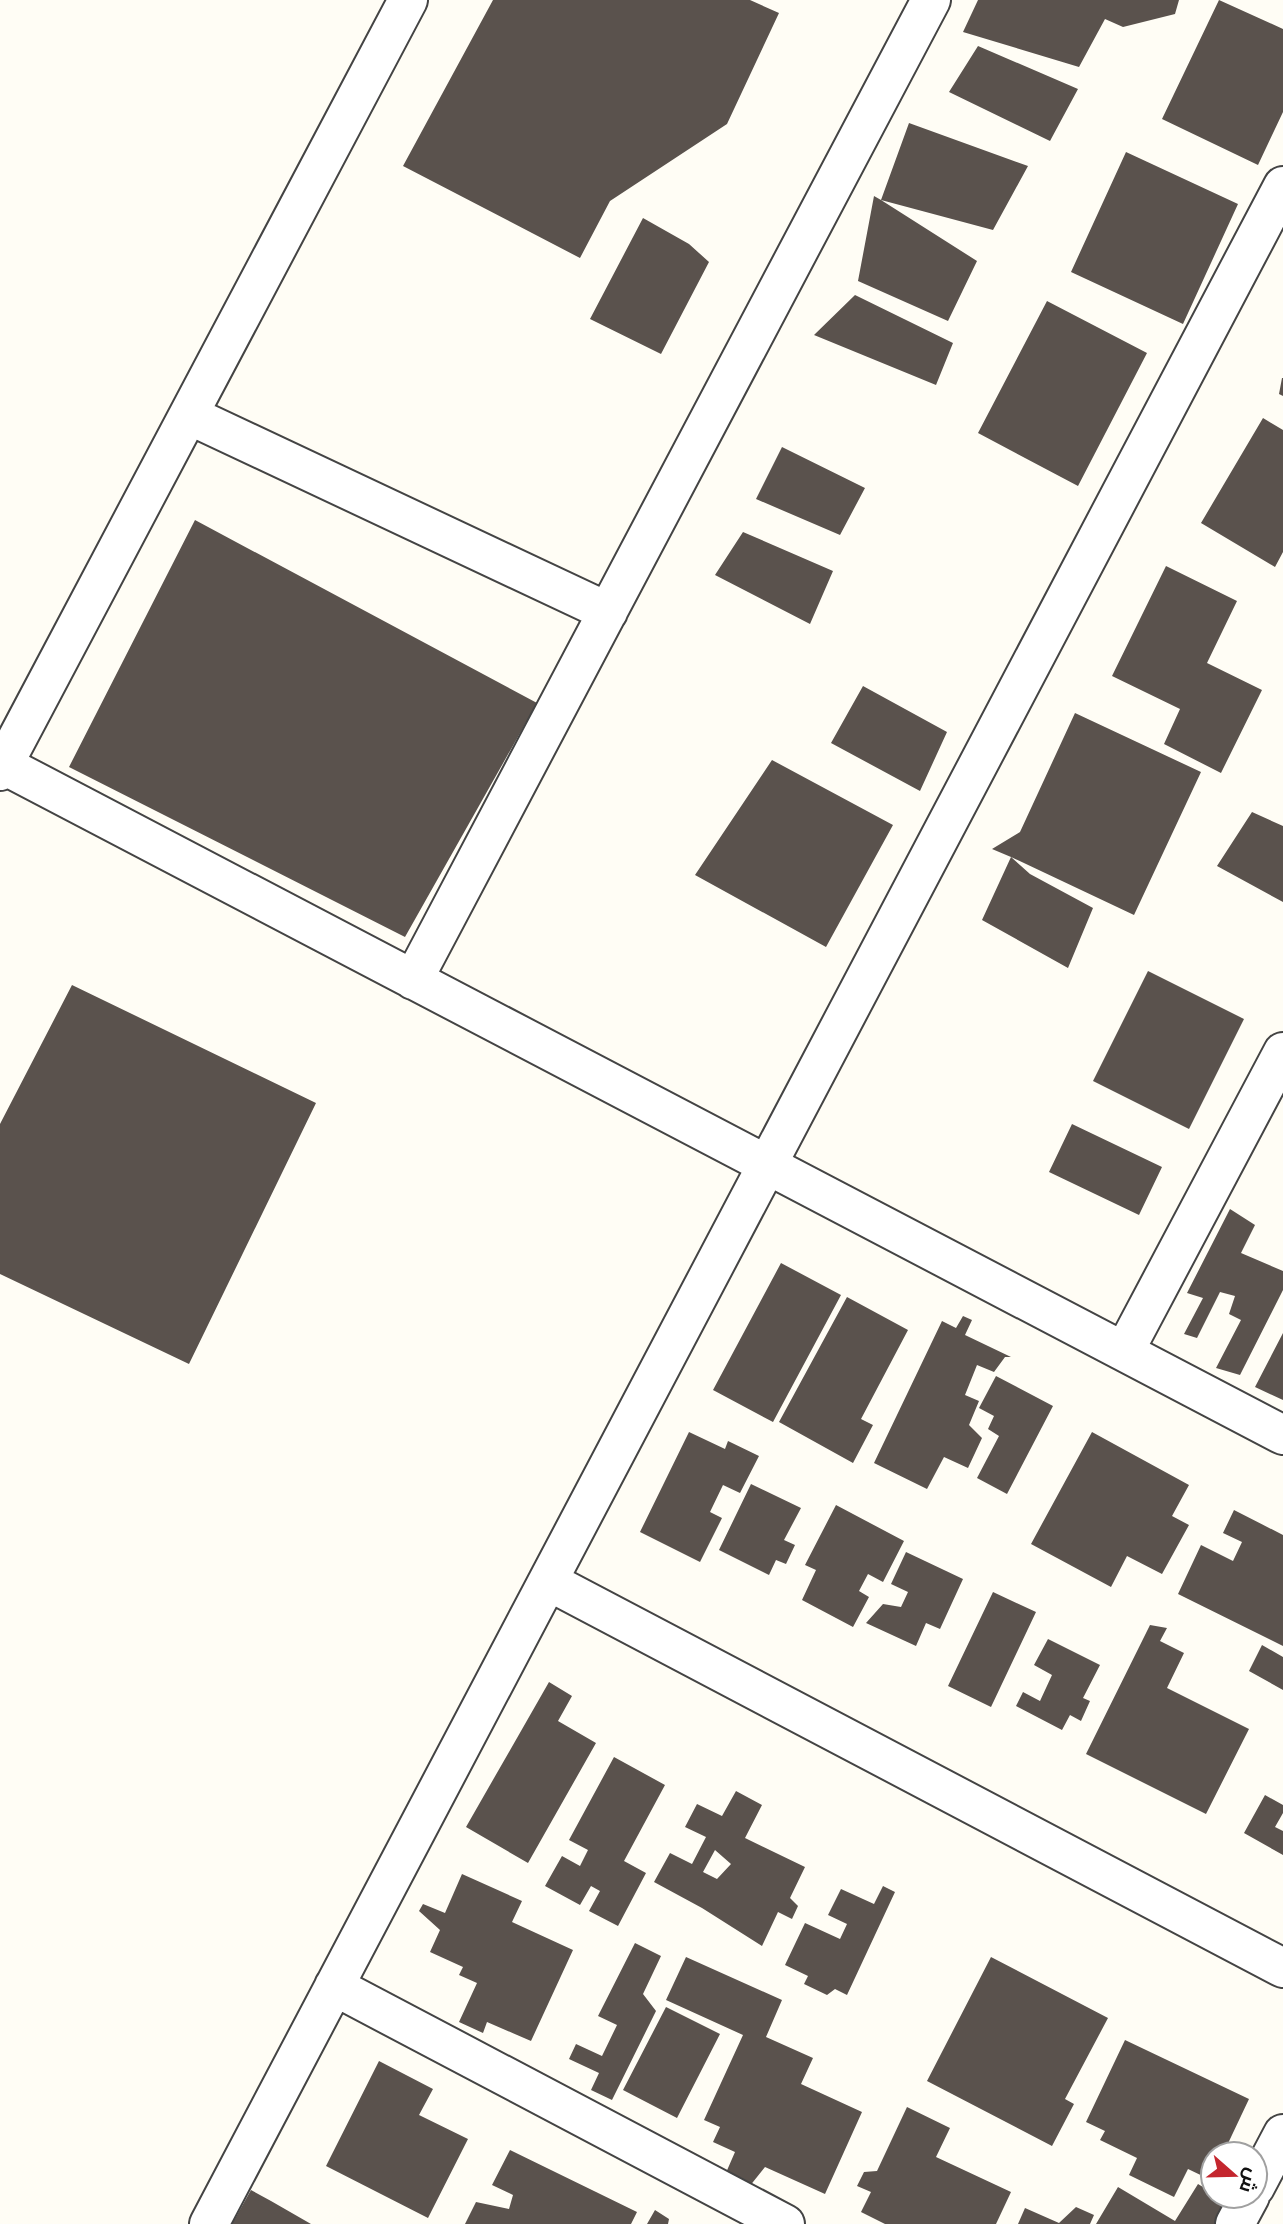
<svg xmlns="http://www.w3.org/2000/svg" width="1283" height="2224" font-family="'Zilla Slab',Cairo,serif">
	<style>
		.building { fill: #5a524d; fill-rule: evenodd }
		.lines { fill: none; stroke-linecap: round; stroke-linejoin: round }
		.minor-casing { stroke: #444; stroke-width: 42 }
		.minor { stroke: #fff; stroke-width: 38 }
	</style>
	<rect width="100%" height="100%" fill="#fffdf5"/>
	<path class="building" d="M493,0H750L779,13L727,124L610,201L580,258L403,166Z
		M978,0H1179L1175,14L1123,27L1105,19L1079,67L963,32Z
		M1219,0L1283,29V112L1258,165L1162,119Z
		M978,46L1078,89L1050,141L949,92Z
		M909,123L1028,166L993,230L881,200L977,261L948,321L858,281L874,196L881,200Z
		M1126,152L1238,204L1183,324L1071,272Z
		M643,218L689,244L709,262L661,354L590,319Z
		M855,295L953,343L936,385L814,335Z
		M1047,301L1147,353L1078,486L978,433Z
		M1282,378H1283V396L1279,394Z
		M1263,418L1283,430V552L1275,567L1201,523Z
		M782,447L865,488L840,535L756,499Z
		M195,520L537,703L405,937L69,767Z
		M743,532L833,571L810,624L715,575Z
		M1166,566L1237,601L1207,663L1262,690L1221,773L1164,744L1180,709L1112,676Z
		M863,686L947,732L920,791L831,743Z
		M1075,713L1201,772L1134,915L1011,857L1030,874L1093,908L1068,968L982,920L1011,857L992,849L1020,832Z
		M772,760L893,825L826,947L695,875Z
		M1252,812L1283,826V902L1217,866Z
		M1148,971L1244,1019L1189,1129L1093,1081Z
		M72,985L316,1103L189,1364L0,1274V1124Z
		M1072,1124L1162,1167L1139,1215L1049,1172Z
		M1230,1209L1255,1225L1241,1253L1283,1271V1290L1240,1375L1216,1368L1241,1320L1229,1314L1235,1296L1220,1292L1197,1338L1184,1334L1203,1298L1187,1293Z
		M781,1263L841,1295L773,1422L713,1390Z
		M847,1297L908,1330L861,1419L873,1425L853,1463L779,1422Z
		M963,1316L972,1320L965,1335L1011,1357H1005L994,1372L977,1365L965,1395L979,1401L969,1425L982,1438L968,1468L944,1457L927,1489L874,1463L942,1321L956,1328Z
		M1283,1333V1400L1255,1387Z
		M996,1376L1053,1406L1007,1494L977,1478L999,1436L988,1429L994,1416L979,1408Z
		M689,1432L725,1449L728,1441L759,1456L740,1493L723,1485L710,1512L722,1518L700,1562L640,1532Z
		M1092,1432L1189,1485L1172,1516L1189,1525L1162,1574L1127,1556L1111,1587L1031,1544Z
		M751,1484L801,1508L784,1540L795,1545L786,1564L776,1560L769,1575L719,1550Z
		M836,1505L904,1541L883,1582L868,1574L859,1591L869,1597L853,1627L802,1600L816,1570L805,1565Z
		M1234,1510L1283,1535V1646L1178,1594L1201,1545L1233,1561L1242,1542L1223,1533Z
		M906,1552L963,1579L940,1629L926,1623L916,1646L866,1623L883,1604L901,1607L908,1592L891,1584Z
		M993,1592L1036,1612L991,1707L948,1686Z
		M1150,1625L1167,1628L1160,1641L1184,1653L1167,1688L1249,1729L1206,1814L1086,1754Z
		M1048,1639L1100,1665L1083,1698L1090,1701L1081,1721L1070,1715L1062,1730L1016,1706L1023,1692L1040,1701L1052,1675L1034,1665Z
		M1262,1645L1283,1657V1690L1249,1671Z
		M549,1682L572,1696L558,1721L596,1743L528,1863L466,1827Z
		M614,1757L665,1785L624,1861L646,1873L618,1926L589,1911L600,1891L591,1886L580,1905L545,1886L562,1856L580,1866L588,1850L569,1840Z
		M736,1791L762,1805L745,1838L805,1867L790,1898L798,1906L792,1919L778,1912L762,1946L702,1908L654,1882L670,1853L692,1864L706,1837L685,1827L697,1804L722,1816ZM715,1850L731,1864L717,1879L703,1872Z
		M1265,1795L1283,1805V1813L1275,1827L1283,1831V1855L1244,1833Z
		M462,1874L522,1901L512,1922L573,1950L531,2041L487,2022L483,2033L459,2022L477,1983L459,1975L463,1967L430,1952L440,1930L419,1911L423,1904L445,1913Z
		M883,1886L895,1892L847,1995L835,1989L827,1995L804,1984L808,1976L785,1965L805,1923L840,1939L847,1924L828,1915L841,1889L874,1904Z
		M635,1943L661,1956L643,1994L656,2011L612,2100L591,2090L599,2073L569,2059L576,2044L602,2056L617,2025L598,2016Z
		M686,1957L782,2000L766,2037L813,2058L801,2084L862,2112L825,2194L765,2167L745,2192L725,2175L735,2152L713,2142L720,2127L704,2120L743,2035L666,2000Z
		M991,1957L1108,2018L1065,2099L1074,2104L1052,2146L927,2081Z
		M666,2007L720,2034L677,2118L623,2090Z
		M1125,2040L1249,2099L1223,2154H1213L1211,2180L1188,2169L1174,2197L1129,2175L1137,2158L1100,2140L1105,2131L1086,2122Z
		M379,2061L433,2089L419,2115L468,2139L428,2218L326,2166Z
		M907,2107L950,2128L936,2157L1011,2192L996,2224H885L861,2212L871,2192L857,2186L864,2172L877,2171Z
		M510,2150L637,2212L631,2224H465L476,2202L509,2209L513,2195L492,2185Z
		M1198,2184L1213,2193V2196L1234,2205L1223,2224H1096L1118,2187L1175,2221Z
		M251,2190L271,2201L311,2224H232Z
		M1076,2207L1094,2215L1090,2224H1018L1025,2208L1059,2223Z
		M655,2210L669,2219L668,2224H647Z"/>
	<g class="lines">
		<defs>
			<path id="minor" d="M189,415L608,612
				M0,763L1283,1435
				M0,771L408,0
				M413,980L931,0
				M1125,1350L1283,1052
				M548,1581L1283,1968
				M334,1986L785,2224
				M1255,2187L1283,2134
				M209,2224L1283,186
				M1235,2224L1250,2196"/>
		</defs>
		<use href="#minor" class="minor-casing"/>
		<use href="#minor" class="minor"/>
	</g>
	<g transform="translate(1234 2175) rotate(110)"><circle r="33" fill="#ffffff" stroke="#a0a0a0" stroke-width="2"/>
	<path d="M0-5L12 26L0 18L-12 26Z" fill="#c4262e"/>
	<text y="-10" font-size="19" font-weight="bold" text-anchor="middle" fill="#111111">ش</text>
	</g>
</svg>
